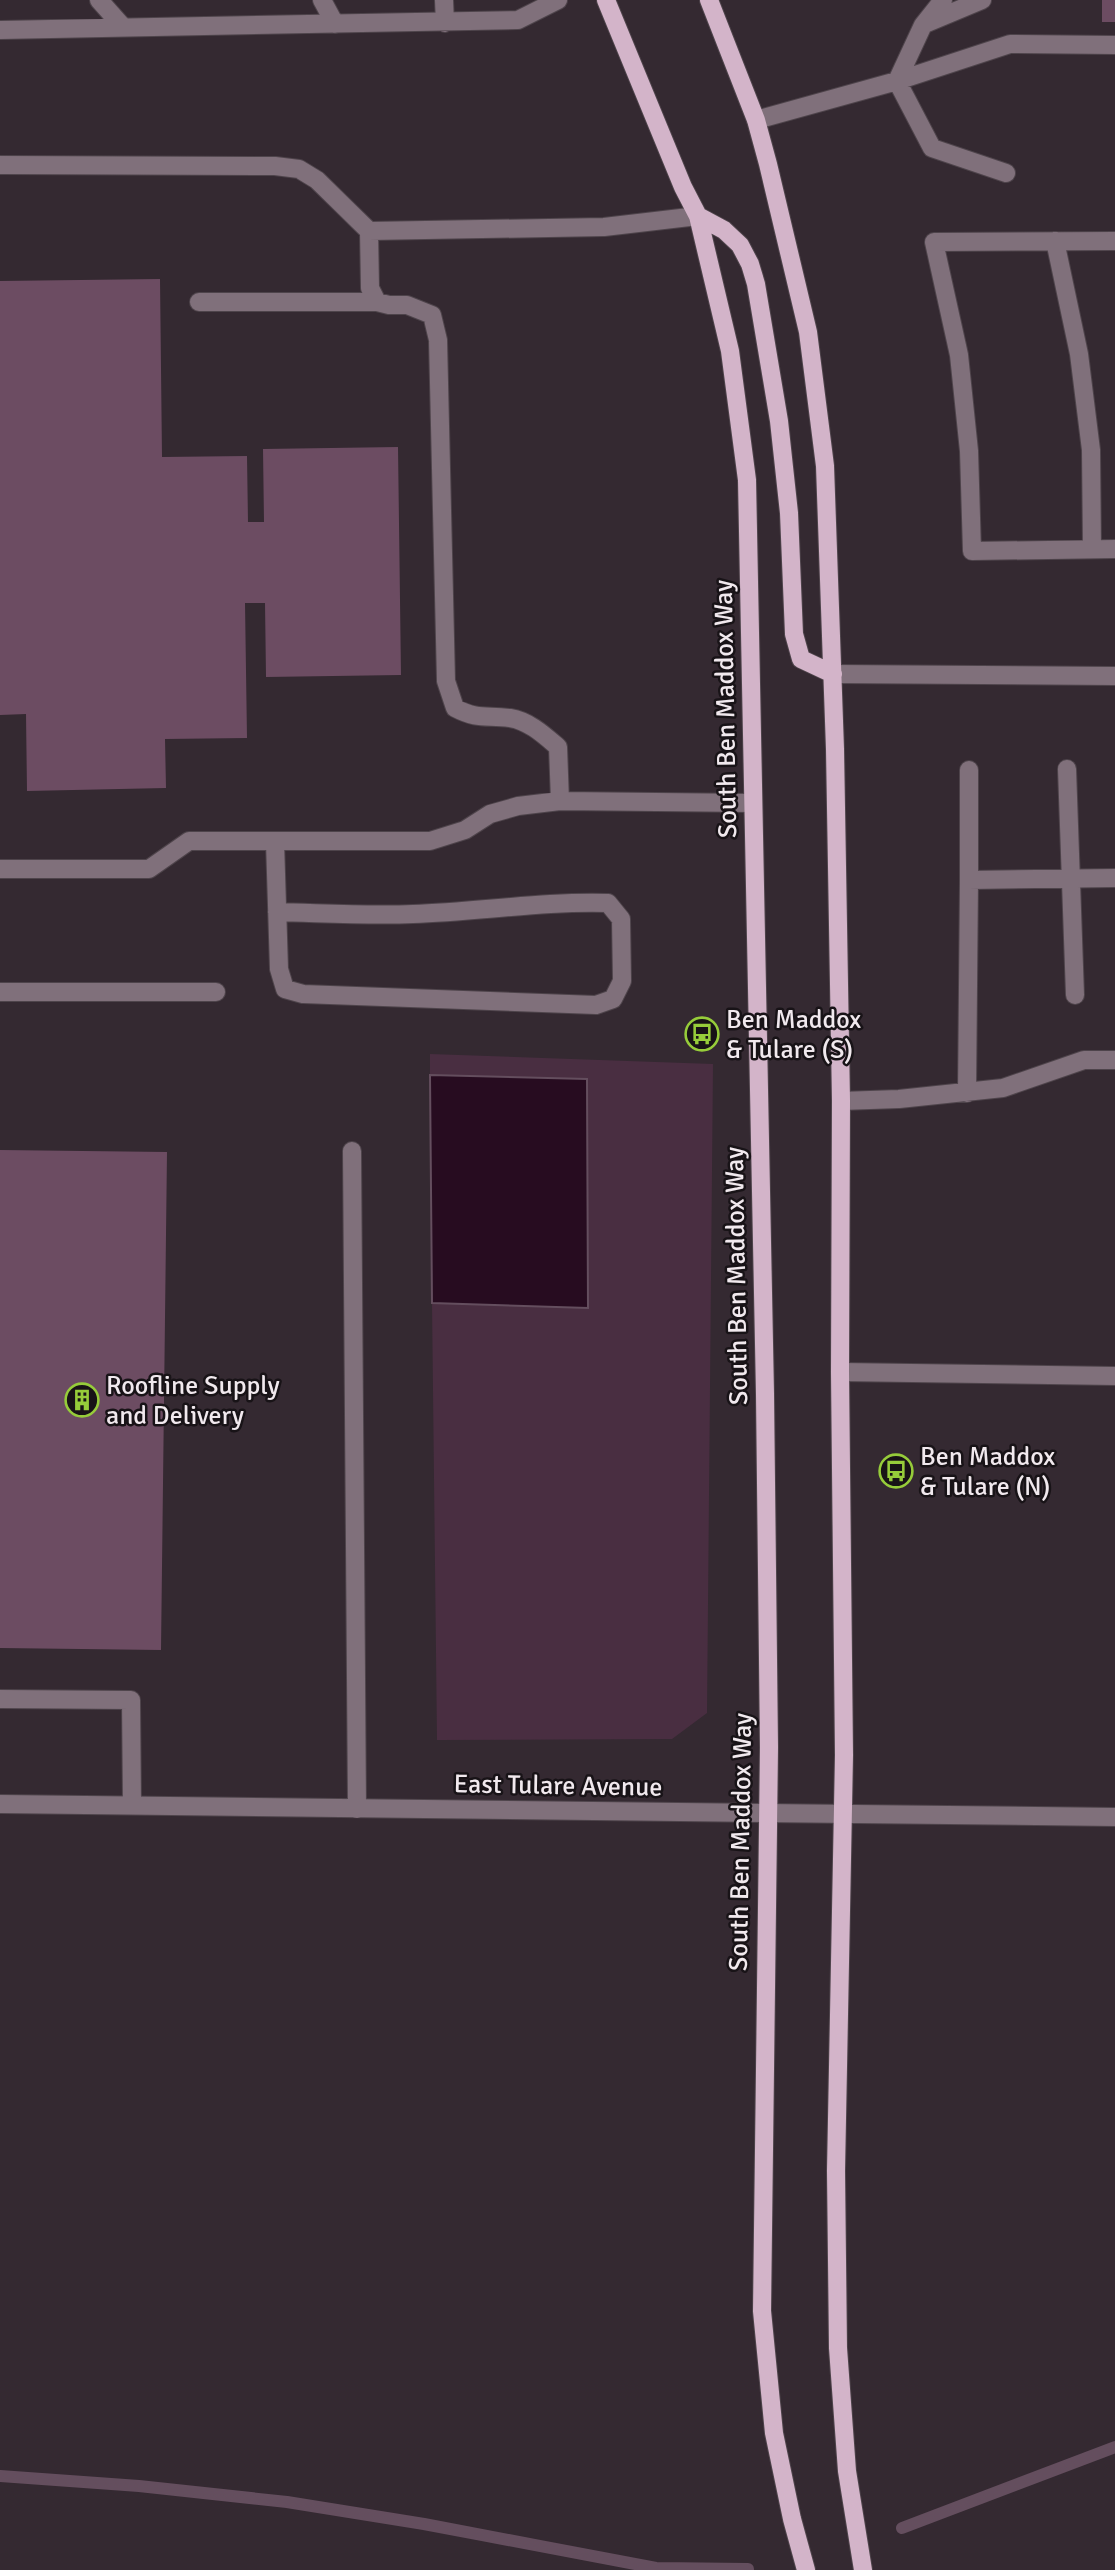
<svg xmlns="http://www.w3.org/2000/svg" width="1115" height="2570" font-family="Signika,sans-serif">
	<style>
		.green { fill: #492e41 }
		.water { fill: #270c20; stroke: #644e5e; stroke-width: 2 }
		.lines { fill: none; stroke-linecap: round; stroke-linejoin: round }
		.stream { stroke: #644e5e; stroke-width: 12 }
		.building { fill: #6c4c62 }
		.minor-casing { stroke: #4e444b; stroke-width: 20 }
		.major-casing { stroke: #4e444b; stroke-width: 20 }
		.minor { stroke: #80707b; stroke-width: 18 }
		.major { stroke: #d3b4c9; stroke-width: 18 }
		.labels { text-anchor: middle; stroke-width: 5; stroke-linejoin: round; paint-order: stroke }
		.street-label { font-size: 26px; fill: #f1e9ee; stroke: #181317 }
		.poi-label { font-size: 26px; fill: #f1e9ee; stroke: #181317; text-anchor: start }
	</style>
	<rect width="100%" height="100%" fill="#342931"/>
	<path class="green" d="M430,1054L713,1064L707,1713L672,1739L437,1740L432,1303L587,1308V1079L430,1075Z"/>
	<path class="water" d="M430,1075L587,1079L588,1308L432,1303Z"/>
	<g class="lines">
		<path class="stream" d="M0,2476L139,2486L287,2502L424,2524L656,2568L748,2569
			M902,2528L1115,2447"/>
	</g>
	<path class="building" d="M1102,0H1115V22H1102Z
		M160,279L162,457L247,456L248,522H264L263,449L398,447L401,675L266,677L265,603H245L247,738L165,739L166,788L27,791L26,714L0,715V281Z
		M0,1150L167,1152L161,1650L0,1648Z"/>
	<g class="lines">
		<defs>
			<path id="minor" d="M99,0L123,27
				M322,0L335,24
				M444,0L445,23
				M927,23L982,0
				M0,30L518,20L558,0
				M897,81L932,148L1006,173
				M897,81L923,25L943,0
				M756,120L897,81L1010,44L1115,45
				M0,165L275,166L299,169L317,180L369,231
				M698,216L604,227L369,231L370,288L377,302L389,305H407L432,315L438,340L446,681L455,708C478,720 486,715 510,718C529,721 544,735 558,747L560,801L753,803
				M1055,241L1079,354L1091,450L1092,549
				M1115,241L934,242L959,355L969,451L972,551L1115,549
				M199,302H377
				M833,674L1115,676
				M1067,769L1075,995
				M969,770V880
				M275,842L279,969L285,989L303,994L596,1005L613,999L622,981L621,919L608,903C543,901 478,912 413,914C368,916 322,913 277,912
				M0,869H149L189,841H430L465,830L490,814L518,806L560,801
				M0,992H216
				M967,1093L969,880L1115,878
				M841,1101L899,1099L1003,1088L1084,1060H1115
				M352,1151L357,1809
				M840,1372L1115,1376
				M0,1699L131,1700L132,1805
				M0,1804L1115,1817"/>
			<path id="major" d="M606,0L683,187L698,216L730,351L747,480L765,1394L769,1747L762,2311L774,2433L792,2519L806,2570
				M709,0L756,120L768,164L808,332L825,466L835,749L841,1101L840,1372L844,1755L836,2171L838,2348L847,2471L863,2570
				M698,216L724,230L740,245L750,264L756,284L779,421L789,513L794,634L801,659L833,674"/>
		</defs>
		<use href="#minor" class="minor-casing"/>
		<use href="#major" class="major-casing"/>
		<use href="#minor" class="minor"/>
		<use href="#major" class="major"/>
	</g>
	<defs>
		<symbol id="bus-ring" viewBox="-11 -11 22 22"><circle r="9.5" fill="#181317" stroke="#96cc3a" stroke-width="1.5"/><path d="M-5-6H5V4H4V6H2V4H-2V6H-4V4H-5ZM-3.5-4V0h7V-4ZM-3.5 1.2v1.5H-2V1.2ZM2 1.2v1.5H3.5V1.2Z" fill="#96cc3a"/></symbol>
		<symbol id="building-ring" viewBox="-11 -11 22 22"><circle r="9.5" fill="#181317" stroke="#96cc3a" stroke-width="1.5"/><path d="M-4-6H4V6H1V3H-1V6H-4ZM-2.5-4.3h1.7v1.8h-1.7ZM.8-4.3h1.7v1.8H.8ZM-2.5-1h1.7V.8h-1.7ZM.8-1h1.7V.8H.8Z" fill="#96cc3a"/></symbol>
	</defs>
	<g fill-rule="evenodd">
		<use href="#bus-ring" x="683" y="1015" width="38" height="38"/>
		<use href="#building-ring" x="63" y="1381" width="38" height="38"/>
		<use href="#bus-ring" x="877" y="1452" width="38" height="38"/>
	</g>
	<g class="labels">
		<g class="street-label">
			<text transform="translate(725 709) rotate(-91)" y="9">South Ben Maddox Way</text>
			<text transform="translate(736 1276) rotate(-91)" y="9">South Ben Maddox Way</text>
			<text transform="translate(558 1785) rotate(1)" y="9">East Tulare Avenue</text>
			<text transform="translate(740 1842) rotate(-89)" y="9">South Ben Maddox Way</text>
		</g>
		<g class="poi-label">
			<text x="726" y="1028">Ben Maddox<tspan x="726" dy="30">&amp; Tulare (S)</tspan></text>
			<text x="106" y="1394">Roofline Supply<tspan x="106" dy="30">and Delivery</tspan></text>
			<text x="920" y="1465">Ben Maddox<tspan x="920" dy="30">&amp; Tulare (N)</tspan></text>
		</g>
	</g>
</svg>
